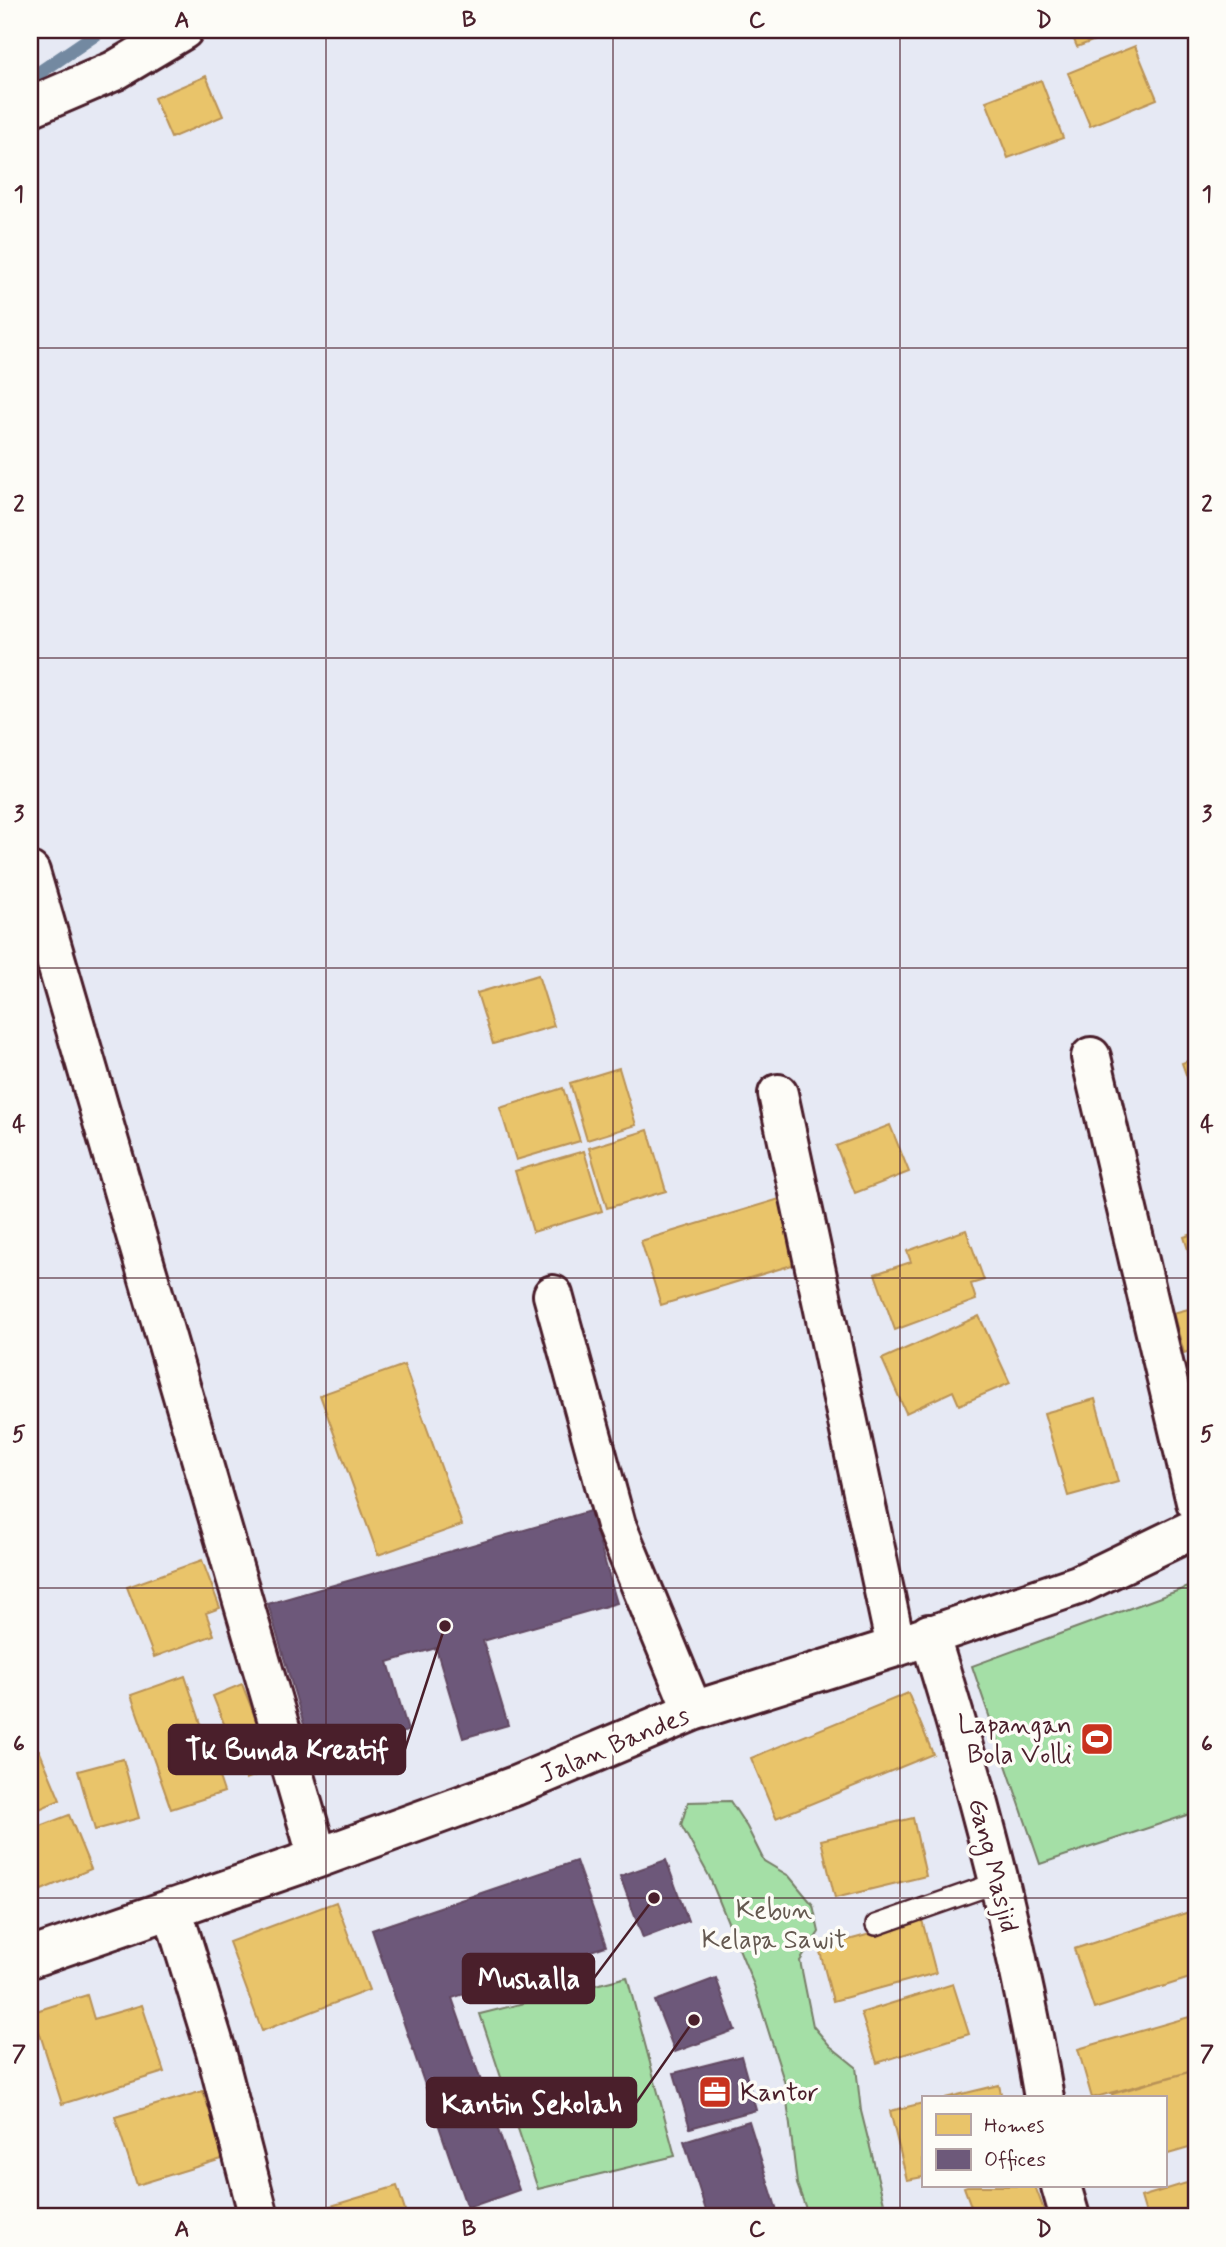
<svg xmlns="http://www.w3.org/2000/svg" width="1226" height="2247" font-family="Mynerve,sans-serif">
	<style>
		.green { fill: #a4dfa6; stroke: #777f68; stroke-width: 2 }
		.homes { fill: #e9c46a; stroke: #b99257; stroke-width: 2 }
		.offices { fill: #6d597a; stroke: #624862; stroke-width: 2 }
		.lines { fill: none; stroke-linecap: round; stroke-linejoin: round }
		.stream { stroke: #7389a1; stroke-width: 14 }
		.service-casing { stroke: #4a1f2b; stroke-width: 24 }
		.minor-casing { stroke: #4a1f2b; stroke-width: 44 }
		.service { stroke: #fdfcf7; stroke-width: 19 }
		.minor { stroke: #fdfcf7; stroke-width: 38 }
		.grid { fill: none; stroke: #4a1f2b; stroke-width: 2; stroke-opacity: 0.55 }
		.labels { text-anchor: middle; stroke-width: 7; stroke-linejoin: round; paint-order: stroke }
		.poi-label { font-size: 26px; fill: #4a1f2b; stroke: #fdfcf7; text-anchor: end }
		.street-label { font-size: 26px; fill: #4a1f2b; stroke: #fdfcf7 }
		.park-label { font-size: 26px; fill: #655950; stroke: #fdfcf7 }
		.leader { fill: none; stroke: #4a1f2b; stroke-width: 2.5 }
		.callout-dot { fill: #4a1f2b; stroke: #fdfcf7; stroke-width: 2.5 }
		.callout { fill: #4a1f2b; stroke: #4a1f2b; stroke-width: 2.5 }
		.callout-label { font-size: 28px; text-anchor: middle; font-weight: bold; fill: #fff }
		.neatline { fill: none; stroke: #4a1f2b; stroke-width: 2.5 }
		.grid-label { font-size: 23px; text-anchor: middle; font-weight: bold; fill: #4a1f2b }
	</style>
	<rect width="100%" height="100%" fill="#e6e9f4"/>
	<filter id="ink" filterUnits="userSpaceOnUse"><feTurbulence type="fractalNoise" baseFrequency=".0143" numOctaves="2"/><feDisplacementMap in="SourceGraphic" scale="14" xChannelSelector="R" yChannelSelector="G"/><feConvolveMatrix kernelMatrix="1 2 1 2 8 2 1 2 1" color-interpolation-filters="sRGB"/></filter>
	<g filter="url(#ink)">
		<path class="green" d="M1196,1584V1812L1040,1864L972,1666Z
			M730,1801L747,1827L764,1861L789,1876L813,1905L819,1932L800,1961L813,2026L830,2046L856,2067L861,2111L886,2211L923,2217H809L797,2184L785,2084L754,1985L709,1876L681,1825L688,1802Z
			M627,1977L675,2156L538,2189L480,2014Z"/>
		<path class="homes" d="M1070,30H1121L1077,47Z
			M1135,46L1157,99L1090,126L1068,73Z
			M206,76L223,116L171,138L154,98Z
			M1041,80L1063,138L1008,158L986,101Z
			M538,975L554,1026L493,1044L477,993Z
			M1196,1058V1103L1182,1063Z
			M619,1068L636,1125L587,1140L570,1083Z
			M563,1088L580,1141L516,1160L500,1108Z
			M890,1125L909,1172L855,1193L836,1146Z
			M648,1130L666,1191L607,1208L589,1148Z
			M584,1151L602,1211L533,1232L515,1171Z
			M786,1197L805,1261L661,1305L641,1241Z
			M966,1230L984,1280L971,1284L976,1300L895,1330L875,1274L911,1262L907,1251Z
			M1196,1233V1271L1195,1272L1184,1237Z
			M1196,1307V1349L1184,1353L1173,1313Z
			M979,1316L1010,1383L959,1405L953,1391L906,1413L882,1359Z
			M1196,1360V1404L1185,1364Z
			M404,1365L462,1525L378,1555L320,1395Z
			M1095,1399L1118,1482L1068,1496L1044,1413Z
			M202,1560L220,1608L206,1613L214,1635L154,1657L127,1587Z
			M185,1676L224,1792L171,1809L131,1695Z
			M242,1684L275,1768L246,1779L213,1696Z
			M908,1693L933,1754L776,1818L751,1758Z
			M30,1722L37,1740L30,1743Z
			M39,1750L60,1800L30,1813V1754Z
			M123,1759L139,1818L95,1830L78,1771Z
			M69,1815L91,1869L30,1895V1830Z
			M913,1818L926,1876L835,1898L821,1840Z
			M336,1902L369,1990L262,2031L229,1942Z
			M1192,1911L1196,1925V1976L1094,2009L1074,1949Z
			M922,1920L936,1973L833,2001L819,1948Z
			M953,1984L969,2034L877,2063L861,2013Z
			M87,1995L94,2019L142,2005L164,2072L62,2104L33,2012Z
			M1196,2015V2070L1092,2098L1078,2049Z
			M1196,2070V2146L1165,2155V2098H1113L1112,2094Z
			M999,2085L1002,2098H945Z
			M203,2091L225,2158L137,2185L115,2117Z
			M923,2103V2177L907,2180L890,2111Z
			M1196,2180V2217H1147L1141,2197Z
			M397,2186L407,2217H309L308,2213Z
			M967,2186H1035L1045,2213L1034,2217H975L964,2187Z
			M166,2210L168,2217H142Z
			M226,2212L228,2217H209Z"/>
		<path class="offices" d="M590,1511L617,1603L483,1641L508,1725L463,1738L436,1648L388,1662L408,1731L314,1758L268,1604Z
			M666,1860L688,1921L643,1938L620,1876Z
			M576,1861L606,1946L452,1998L519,2190L467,2208L372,1930Z
			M716,1978L735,2030L675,2052L655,2001Z
			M741,2056L756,2110L690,2128L674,2073Z
			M749,2121L779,2217H708L684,2141Z"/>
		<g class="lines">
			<path class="stream" d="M30,79L102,30"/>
			<defs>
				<path id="service" d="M876,1925L999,1882"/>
				<path id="minor" d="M30,107L114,71L183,30
					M30,872L318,1858
					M1091,1057L1196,1502
					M778,1094L896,1647
					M553,1295L616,1525L693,1711
					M929,1634C977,1786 1018,1941 1044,2098
					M172,1908L216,2051L259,2217
					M30,1958L318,1858L515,1786L693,1711L896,1647L1078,1585L1196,1528
					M1061,2186L1070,2217"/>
			</defs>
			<use href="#service" class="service-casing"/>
			<use href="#minor" class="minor-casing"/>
			<use href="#service" class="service"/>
			<use href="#minor" class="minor"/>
		</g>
	</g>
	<path class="grid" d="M326,30V2217M613,30V2217M900,30V2217M30,348H1196M30,658H1196M30,968H1196M30,1278H1196M30,1588H1196M30,1898H1196"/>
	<defs>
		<symbol id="stadium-square" viewBox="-11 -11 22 22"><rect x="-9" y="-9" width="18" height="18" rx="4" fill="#c8321e" stroke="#fdfcf7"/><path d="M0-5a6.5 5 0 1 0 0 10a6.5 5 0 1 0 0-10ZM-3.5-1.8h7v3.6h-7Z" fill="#fff"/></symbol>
		<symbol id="office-square" viewBox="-11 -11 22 22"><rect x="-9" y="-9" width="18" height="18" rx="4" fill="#c8321e" stroke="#fdfcf7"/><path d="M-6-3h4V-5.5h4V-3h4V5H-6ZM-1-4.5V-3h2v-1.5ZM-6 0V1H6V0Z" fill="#fff"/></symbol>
	</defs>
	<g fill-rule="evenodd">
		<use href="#stadium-square" x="1078" y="1720" width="38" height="38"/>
		<use href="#office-square" x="696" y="2073" width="38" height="38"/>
	</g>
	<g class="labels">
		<g class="poi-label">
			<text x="1072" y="1733">Lapangan<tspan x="1072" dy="30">Bola Volli</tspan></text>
			<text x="740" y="2101" text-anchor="start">Kantor</text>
		</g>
		<g class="street-label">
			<text transform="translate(614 1744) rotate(-23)" y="9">Jalan Bandes</text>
			<text transform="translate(994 1865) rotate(76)" y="9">Gang Masjid</text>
		</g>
		<g class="park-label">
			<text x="774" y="1918">Kebun<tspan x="774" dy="30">Kelapa Sawit</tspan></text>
		</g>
	</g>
	<path class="leader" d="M445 1626L405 1749M654 1898L594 1978M694 2020L636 2103"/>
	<g class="callout-dot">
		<circle cx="445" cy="1626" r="7"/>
		<circle cx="654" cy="1898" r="7"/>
		<circle cx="694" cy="2020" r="7"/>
	</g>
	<g class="callout">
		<rect x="169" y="1725" width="236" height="49" rx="7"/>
		<rect x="463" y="1954" width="131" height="49" rx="7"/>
		<rect x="427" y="2078" width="209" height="49" rx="7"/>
	</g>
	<g class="callout-label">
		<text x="287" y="1759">Tk Bunda Kreatif</text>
		<text x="529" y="1988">Mushalla</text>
		<text x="532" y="2113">Kantin Sekolah</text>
	</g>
	<rect width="1226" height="2247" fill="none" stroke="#fdfcf7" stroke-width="77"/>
	<rect x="922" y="2096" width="245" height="91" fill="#fdfcf7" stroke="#b5a4a5" stroke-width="2"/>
	<rect x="936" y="2114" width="35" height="21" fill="#e9c46a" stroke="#b5a4a5" stroke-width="2"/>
	<text x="984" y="2132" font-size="21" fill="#4a1f2b">Homes</text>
	<rect x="936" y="2149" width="35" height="21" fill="#6d597a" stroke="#b5a4a5" stroke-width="2"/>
	<text x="984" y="2166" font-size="21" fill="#4a1f2b">Offices</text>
	<rect x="38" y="38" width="1150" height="2170" class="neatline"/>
	<g class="grid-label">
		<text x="182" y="27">A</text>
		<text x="469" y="27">B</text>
		<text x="757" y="27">C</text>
		<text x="1044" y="27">D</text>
		<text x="19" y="201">1</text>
		<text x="1207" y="201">1</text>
		<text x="19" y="511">2</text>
		<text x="1207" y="511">2</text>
		<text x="19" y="821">3</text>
		<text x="1207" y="821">3</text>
		<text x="19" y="1131">4</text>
		<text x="1207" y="1131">4</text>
		<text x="19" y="1441">5</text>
		<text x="1207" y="1441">5</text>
		<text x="19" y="1751">6</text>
		<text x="1207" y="1751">6</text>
		<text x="19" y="2061">7</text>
		<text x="1207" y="2061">7</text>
		<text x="182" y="2236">A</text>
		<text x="469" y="2236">B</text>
		<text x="757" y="2236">C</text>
		<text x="1044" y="2236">D</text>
	</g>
</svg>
